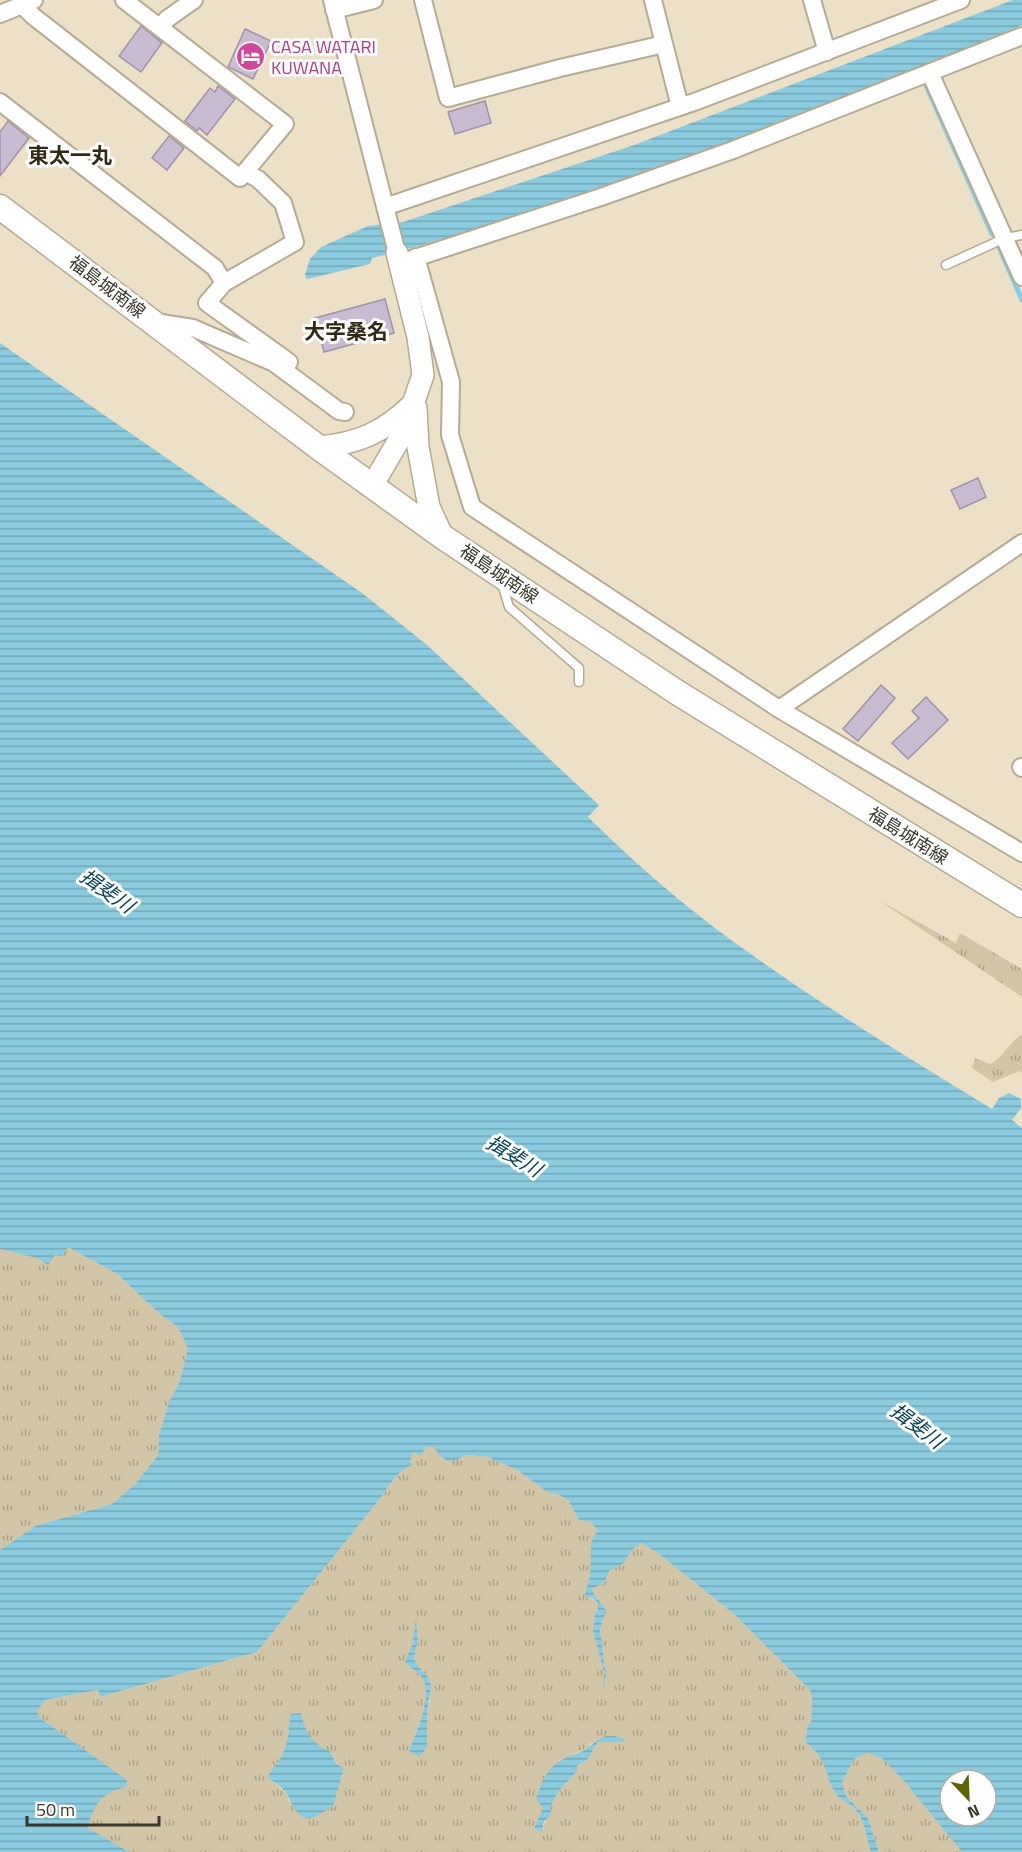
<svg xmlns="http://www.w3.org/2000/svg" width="1022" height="1852" font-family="'Titillium Web','Noto Sans JP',sans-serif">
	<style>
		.grass { fill: url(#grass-tufts); fill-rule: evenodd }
		.water { fill: url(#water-rules); fill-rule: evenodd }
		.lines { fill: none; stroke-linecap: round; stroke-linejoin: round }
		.stream { stroke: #8acbdf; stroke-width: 5 }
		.building { fill: #c9bbd2; stroke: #a092a9; stroke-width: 1.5 }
		.service-casing { stroke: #b5aa92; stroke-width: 11 }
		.minor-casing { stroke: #b5aa92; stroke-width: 20 }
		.tertiary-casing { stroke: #b5aa92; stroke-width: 24 }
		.secondary-casing { stroke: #b5aa92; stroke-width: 27 }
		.service { stroke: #fff; stroke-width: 8 }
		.minor { stroke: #fff; stroke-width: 16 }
		.tertiary { stroke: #fff; stroke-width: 21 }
		.secondary { stroke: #fff; stroke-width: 24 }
		.labels { text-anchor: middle; stroke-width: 6; stroke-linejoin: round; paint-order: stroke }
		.hotel-label { font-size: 18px; fill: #b23c85; stroke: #fff; text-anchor: start }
		.street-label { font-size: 18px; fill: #3b362c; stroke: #fff }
		.water-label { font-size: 20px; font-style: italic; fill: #064351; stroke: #fff }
		.quarter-label { font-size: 21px; font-weight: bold; fill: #312914; stroke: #fff }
	</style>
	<defs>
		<pattern id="grass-tufts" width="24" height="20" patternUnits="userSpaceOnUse" patternTransform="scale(1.5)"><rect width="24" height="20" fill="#d3c6a6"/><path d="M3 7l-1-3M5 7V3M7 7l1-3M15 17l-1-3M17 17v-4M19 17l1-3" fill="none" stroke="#aca287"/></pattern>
		<pattern id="water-rules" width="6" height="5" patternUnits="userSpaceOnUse" patternTransform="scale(1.5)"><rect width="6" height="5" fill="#8acbdf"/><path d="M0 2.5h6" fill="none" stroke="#72a6b5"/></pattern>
	</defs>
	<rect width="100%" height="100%" fill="#ece1c7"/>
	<path class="grass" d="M880,901L956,943L960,933L1022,969V997Z
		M1022,1034V1073L1019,1071L993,1082L972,1068L975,1058L990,1064C1005,1056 1008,1043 1022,1034Z
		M68,1247L117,1274L161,1315L178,1327L188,1349L179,1383L169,1402L159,1435L158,1455L135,1484L112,1504L35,1526L0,1550V1249C28,1255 42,1262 68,1247Z
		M427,1447H435L454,1461L467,1455L488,1457L517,1470L547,1492L559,1495L568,1500L579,1520L591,1522L599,1531C586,1550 593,1553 590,1573C589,1583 585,1586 585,1597C591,1598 595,1598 597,1604C600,1610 594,1620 594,1628C594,1633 603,1670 606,1675L600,1630L606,1610L594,1594L592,1589L605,1582L609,1571L624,1563L631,1551L641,1543L659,1554L735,1615L809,1689L812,1697L811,1722L808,1724L805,1742C829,1760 823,1773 836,1794C841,1801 848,1802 854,1808C865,1819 866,1838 871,1852H129L90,1830L88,1828C94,1804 100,1794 125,1787L40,1718L36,1711L45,1700L98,1690L100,1697L257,1652L379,1500C388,1488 397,1470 413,1465L410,1462L413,1452L420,1456ZM416,1620L418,1641L414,1658L417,1665L428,1677L430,1700L427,1715V1747L409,1751C414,1732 438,1691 419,1674C415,1670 409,1667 405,1662L413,1642ZM300,1713C304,1730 312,1745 330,1751L343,1774L332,1806L296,1809L289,1801L287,1794L269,1778C270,1769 277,1765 281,1757C288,1744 289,1729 290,1715ZM615,1736L624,1742H598L587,1760L577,1766V1771L553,1798L542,1831L534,1828L543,1808L538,1789L560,1760L587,1748L591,1743Z
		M867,1753L882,1757L904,1781L962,1852H879L868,1818L846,1796L842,1783L854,1759Z"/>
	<path class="water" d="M1013,0H1022V25C863,92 702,156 537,208C482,226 428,245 372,258L370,264L307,279L305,275L310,259L321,247L368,226L403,222L634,145Z
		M0,343L362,593L427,645L599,805L588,817C640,868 695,916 755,957C831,1011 912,1060 992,1109L999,1098L1009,1093L1021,1099V1108L1012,1120L1022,1128V1852H962L904,1781L882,1758L867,1753L854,1759L842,1783L846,1796L868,1818L879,1852H871C866,1838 865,1819 854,1808C848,1802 841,1801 836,1794C823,1774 829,1760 805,1742L808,1724L811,1722L812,1697L809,1689L735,1615L659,1554L641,1543L631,1551L624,1563L609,1571L605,1582L592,1589L594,1594L606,1610L600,1630L606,1675L603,1689L604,1672L593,1631L595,1613L598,1609L597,1602L593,1598L585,1597C585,1587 589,1582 590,1573C592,1558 587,1542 598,1531L591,1522L579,1520L568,1500L559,1495L547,1492L517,1470L488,1457L467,1455L454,1461L446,1460L438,1454L435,1447H427L420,1456L413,1452L410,1462L413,1465C398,1469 388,1488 379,1500L257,1652L100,1697L98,1690L45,1700L37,1711L40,1718L127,1780L126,1787C100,1794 94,1804 88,1828L129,1852H0V1550L35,1526L112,1504L135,1484L158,1455L159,1435L169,1402L179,1383L188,1349L178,1327L161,1315L117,1274L68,1247L62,1256L55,1255L48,1265L37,1258L0,1249ZM950,1780H986V1816H950Z
		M416,1616L418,1641L414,1658L417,1665L428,1677L431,1686L427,1715V1747L419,1757L409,1751C415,1733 437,1691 419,1674C415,1670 409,1667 405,1662L413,1642Z
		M301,1713C304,1730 313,1745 330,1751L336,1763L344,1769L333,1806C312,1819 305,1827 291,1803C289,1800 289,1797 287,1794C283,1788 274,1782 268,1778C270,1769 277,1765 281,1757C288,1744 289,1729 290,1714Z
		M606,1736H615L624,1739L625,1742H598L587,1760L577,1766V1771C567,1783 548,1798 551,1815L544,1821L542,1832L534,1828L543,1808L536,1799C541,1779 550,1764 569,1756C574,1754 583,1752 587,1748C595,1742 596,1740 606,1736Z"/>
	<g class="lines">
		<path class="stream" d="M924,81L992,234
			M998,245L1022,300"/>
	</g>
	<path class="building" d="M141,26L162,43L141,72L119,56Z
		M245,29L271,41L253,79L228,67Z
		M218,86L235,99L207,135L199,128L197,131L185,121L210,88L215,92Z
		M485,101L491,123L455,134L448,112Z
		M8,121L29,138L0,176V132Z
		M169,136L184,148L167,170L152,158Z
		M385,299L394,333L324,352L315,318Z
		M978,478L986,497L960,509L951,490Z
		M881,685L895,698L858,741L843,729Z
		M926,697L948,720L908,759L892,743L919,718L912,711Z"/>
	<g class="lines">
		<defs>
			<path id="service" d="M946,265L1005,238L1022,235
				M502,583L509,607L579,668V682"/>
			<path id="minor" d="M332,0L397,253
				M423,0L448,98L560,68L664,44
				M653,0L680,107
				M812,0L827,52
				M23,6L33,16L240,178L285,124L124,0
				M334,10L374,0
				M0,14L34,0
				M160,28L167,19L194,0
				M930,73L1022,277
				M0,102L215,268L224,283L207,303L289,362L285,369
				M385,207L697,101L961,0
				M416,257L451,382L450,435L472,507L779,709L1022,853
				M406,261L601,197L733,150L1022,36
				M224,283L295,242L283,203L258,179L245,172
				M155,322L193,328L274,363L339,411L345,412
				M779,709L1022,543
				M1021,767L1022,768"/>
			<path id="tertiary" d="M416,408L418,447L429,507L443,537
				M318,447C358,444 384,432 413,404
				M372,486L403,433L423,375L418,337L397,253"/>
			<path id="secondary" d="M0,207L318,447L443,537L678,693L1022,905"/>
		</defs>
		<use href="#service" class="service-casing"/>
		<use href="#minor" class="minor-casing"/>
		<use href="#tertiary" class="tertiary-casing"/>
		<use href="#secondary" class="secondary-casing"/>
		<use href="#service" class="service"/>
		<use href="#minor" class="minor"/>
		<use href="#tertiary" class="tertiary"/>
		<use href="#secondary" class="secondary"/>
	</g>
	<defs>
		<symbol id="hotel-disc" viewBox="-11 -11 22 22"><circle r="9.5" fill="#d1479c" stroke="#fff"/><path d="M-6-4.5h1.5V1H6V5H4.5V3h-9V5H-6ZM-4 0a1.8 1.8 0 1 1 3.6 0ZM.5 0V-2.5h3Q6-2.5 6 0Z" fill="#fff"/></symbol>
	</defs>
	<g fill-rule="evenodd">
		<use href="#hotel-disc" x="234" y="40" width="33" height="33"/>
	</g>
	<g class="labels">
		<g class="hotel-label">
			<text x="271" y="53">CASA WATARI<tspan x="271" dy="21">KUWANA</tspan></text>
		</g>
		<g class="street-label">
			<text transform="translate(107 287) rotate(37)" y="6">福島城南線</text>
			<text transform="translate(499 574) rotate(34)" y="6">福島城南線</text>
			<text transform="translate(908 836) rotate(32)" y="6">福島城南線</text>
		</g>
		<g class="water-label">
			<text transform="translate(107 891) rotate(35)" y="7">揖斐川</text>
			<text transform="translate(514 1156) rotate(31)" y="7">揖斐川</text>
			<text transform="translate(917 1426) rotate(37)" y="7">揖斐川</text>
		</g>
		<g class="quarter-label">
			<text x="70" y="163">東太一丸</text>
			<text x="346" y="339">大字桑名</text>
		</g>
	</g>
	<g transform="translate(968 1798) rotate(157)"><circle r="28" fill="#ffffff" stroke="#b1afab" stroke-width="1.5"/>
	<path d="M0-4.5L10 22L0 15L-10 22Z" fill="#5d6401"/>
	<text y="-9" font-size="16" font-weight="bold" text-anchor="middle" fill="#3b362c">N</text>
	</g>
	<path d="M27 1816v9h132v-9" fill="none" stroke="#3b362c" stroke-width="3"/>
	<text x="36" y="1816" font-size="18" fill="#3b362c" stroke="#ffffff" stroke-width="4.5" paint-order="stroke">50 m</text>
</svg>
